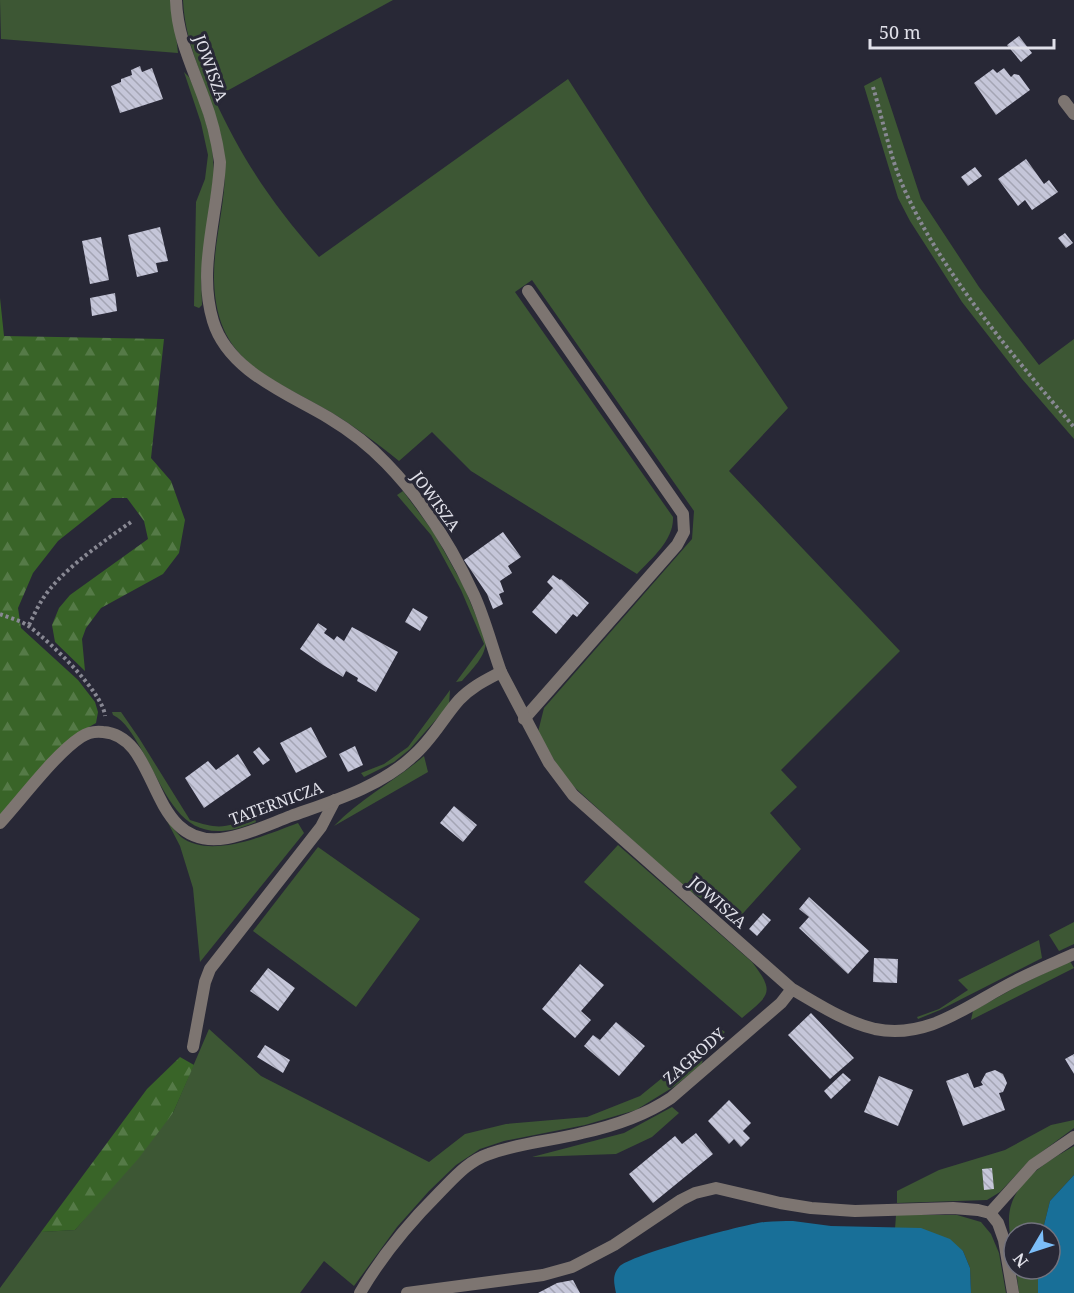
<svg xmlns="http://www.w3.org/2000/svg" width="1074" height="1293" font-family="'Noto Serif',serif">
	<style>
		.green { fill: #3d5734 }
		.forest { fill: url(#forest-firs) }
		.water { fill: #186f98 }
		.building { fill: url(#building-back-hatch) }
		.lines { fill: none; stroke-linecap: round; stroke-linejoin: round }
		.path { stroke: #888893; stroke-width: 4; stroke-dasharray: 3 3; stroke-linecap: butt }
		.service { stroke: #7d7571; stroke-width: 12 }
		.minor { stroke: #7d7571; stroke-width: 12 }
		.labels { text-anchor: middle; stroke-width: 6; stroke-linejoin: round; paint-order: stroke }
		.street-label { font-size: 16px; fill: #e0e0e9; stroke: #282836 }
	</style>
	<defs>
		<pattern id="forest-firs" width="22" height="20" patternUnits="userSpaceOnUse" patternTransform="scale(1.5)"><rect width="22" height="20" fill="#396428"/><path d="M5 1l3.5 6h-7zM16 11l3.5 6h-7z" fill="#557a47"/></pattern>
		<pattern id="building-back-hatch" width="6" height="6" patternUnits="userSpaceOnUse" patternTransform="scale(1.5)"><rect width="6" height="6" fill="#c5c6d9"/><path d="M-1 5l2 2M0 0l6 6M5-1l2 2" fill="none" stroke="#a4a5b4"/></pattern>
	</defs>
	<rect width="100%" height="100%" fill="#282836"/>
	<path class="green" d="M0,0H172L178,53L1,39Z
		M183,0H393L214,98C243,161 273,205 319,257L568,79L648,203L788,408L729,471L900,651L781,770L797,787L770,813L801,849L736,921L720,903L702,899L685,888L572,785L557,765L538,732L544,708L692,539L694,511L532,280L515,292L673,517C674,540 652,558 637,574L471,471L432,432L399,461C377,443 354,426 329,411C268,376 216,362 214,280C213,238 229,196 224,153C217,100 185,54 183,0Z
		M184,72L189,77L199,98L212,145L214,173L201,276L202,305L199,308L194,306L196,202L205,179L208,155L201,123Z
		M881,77L921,199L979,287L1039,365L1074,339V439L1022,379L962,302L910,221L898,198L864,86Z
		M403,491L434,533L464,587L486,640C486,657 472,669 462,681L456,682L484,644L461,590L431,535L397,495Z
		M450,690L449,705L410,749L394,762L364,777L361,773L384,764L408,747Z
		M112,712H121L139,738L190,820C220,830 225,828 254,816L256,822C183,853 170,799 140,747C133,735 125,721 113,715Z
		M424,756L428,772L334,826C361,798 395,781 424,756Z
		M166,819C171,825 176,832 181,837C211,860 268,834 298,823L304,833L200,962L193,888L180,846Z
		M618,845L752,962C776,993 769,995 742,1018L584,882Z
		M318,847L420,919L356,1007L253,931Z
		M1074,922V944L1059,951L1049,935Z
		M1039,940L1042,958L940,1010L918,1019L917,1017L939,1009L968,990L958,980Z
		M1070,961L1074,968L971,1020L973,1011L1018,986Z
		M718,1027L725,1032L708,1048L701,1065L675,1086L636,1110L585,1125L504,1141L480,1149L456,1165L429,1191L397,1227L354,1286L324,1261L300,1293H0V1288L41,1232L75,1230L173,1113L209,1029L261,1076L429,1162L465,1134L506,1124L587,1117L640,1096L715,1035Z
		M672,1107L679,1113L652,1137L616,1154L532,1157L624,1133Z
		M1074,1120V1128L1028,1162L1000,1192L987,1200L897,1203V1191L939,1170L1005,1150L1051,1125Z
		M1074,1146V1175L1050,1201L1042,1233H1014V1259C1012,1246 1009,1233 1009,1221C1008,1184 1046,1162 1074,1146Z
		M896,1215H957L981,1222L991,1234L999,1253L1006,1293H971L970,1268L963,1251L895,1229Z
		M1016,1269H1038V1293H1019Z"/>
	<path class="forest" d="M0,298L4,336L164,339L151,458L171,481L185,520L179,553L163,574L101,608L86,628L82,639L85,671L55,642L52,625L59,608L70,595L148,539L144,521L127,498H112L58,541L33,573L18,608L21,628L78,680L95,702L98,712L96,723L80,732L0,815Z
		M180,1057L194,1065L173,1113L138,1159L75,1230L41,1232L147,1089Z"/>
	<path class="water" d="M1074,1175V1293H1038V1269H1050V1233H1042L1050,1201Z
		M793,1221L831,1226L921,1228L950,1239L963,1251L970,1268L971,1293H616C614,1283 612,1275 619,1267C630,1255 745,1224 765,1222C775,1221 784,1221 793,1221Z"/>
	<path class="building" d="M1019,36L1032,53L1021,62L1007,45Z
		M140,66L142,72L152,68L163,99L120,113L111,86L121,82V79L132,75L131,70Z
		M1004,68L1011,77L1014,74L1019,75L1030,90L996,115L974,83L993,69L997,73Z
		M1026,159L1044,184L1049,180L1058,192L1032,210L1025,200L1018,206L998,179Z
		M975,167L982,176L968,186L961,177Z
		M160,227L168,261L156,263L158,272L137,277L128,235Z
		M1065,233L1073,243L1066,248L1058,238Z
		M101,237L109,280L90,284L82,241Z
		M115,293L117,311L92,316L90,298Z
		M503,532L521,557L508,566L512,573L500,581L504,592L499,594L503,604L493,609L487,594L464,560Z
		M553,575L560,580L561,579L589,603L577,617L573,614L556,634L532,612L553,588L547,582Z
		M413,608L428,617L420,631L405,622Z
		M318,623L327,629L324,633L334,640L337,636L344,641L352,627L398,652L376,692L357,681L358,678L346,671L343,677L323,665L300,649Z
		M311,727L327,757L296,773L280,743Z
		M355,746L363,765L348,772L339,754Z
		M259,747L270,760L263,765L253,752Z
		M238,754L251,775L204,808L185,778L208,761L216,770Z
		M454,806L477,825L463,842L440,823Z
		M809,897L869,951L848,974L799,928L809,917L799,909Z
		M763,913L771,920L757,936L749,929Z
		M874,958L898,959L897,983L873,982Z
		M580,964L604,985L581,1011L591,1020L575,1038L542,1009Z
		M268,968L295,988L278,1011L250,991Z
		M811,1013L854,1058L830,1079L788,1035Z
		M616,1022L645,1046L619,1076L584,1046L593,1035L600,1040Z
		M265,1045L290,1060L283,1073L257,1057Z
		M1074,1054V1074L1065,1059Z
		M995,1070L1003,1074L1007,1083L1003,1092L999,1093L1005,1110L963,1126L946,1081L968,1073L974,1088L983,1085L981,1082L986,1073Z
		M843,1073L851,1080L831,1099L824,1091Z
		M879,1076L913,1090L898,1126L864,1112Z
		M729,1100L751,1123L743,1131L750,1138L741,1147L734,1139L729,1144L708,1121Z
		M696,1133L713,1154L653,1203L629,1174L675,1136L682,1144Z
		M992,1168L994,1189L984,1190L982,1169Z
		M573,1280L580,1293H538L557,1283Z"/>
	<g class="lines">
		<path class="path" d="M873,87C882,117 890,156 902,184C939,270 1013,356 1074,427
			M0,614C10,618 22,621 30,627C50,642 103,692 105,716
			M29,625C33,617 37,608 42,600C60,571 103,542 131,522"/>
		<path class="service" d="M176,0C177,36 192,66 204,99C212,119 217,141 220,162C218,214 197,269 213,321C228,371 287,393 329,418C349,430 369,445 386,463C423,501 452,547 474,595C485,619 492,647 501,672
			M1064,101L1074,114
			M524,719L677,545L684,532L683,514L528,291
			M193,1047L205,982L210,969L321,827L335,800
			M990,1213L1033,1165L1074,1137
			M407,1293L543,1275L572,1267L614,1245L681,1200L695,1193L716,1188L780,1203L811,1208L855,1211L953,1208L978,1210L990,1213L998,1223L1004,1240L1013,1293"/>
		<path class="minor" d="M0,823C22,799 55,754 81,737C87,733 95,731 103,732C162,736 146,853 227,838C249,834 270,824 291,816C333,801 380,787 413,756C432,740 443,718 459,700C471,687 486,680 501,672L549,763L573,795L792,989C818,1004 845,1022 875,1029C929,1040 969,1004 1015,981C1034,971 1054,963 1074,954
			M360,1293C382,1255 408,1224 439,1193C454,1178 468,1161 489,1154C519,1143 551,1141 582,1133C614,1126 644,1116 671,1098L781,1003L792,989"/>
	</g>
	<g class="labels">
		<g class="street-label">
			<text transform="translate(211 68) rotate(70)" y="6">JOWISZA</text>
			<text transform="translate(436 501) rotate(54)" y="6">JOWISZA</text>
			<text transform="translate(276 803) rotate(-20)" y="6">TATERNICZA</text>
			<text transform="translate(718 902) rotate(41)" y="6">JOWISZA</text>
			<text transform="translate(694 1056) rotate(-41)" y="6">ZAGRODY</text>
		</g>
	</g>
	<g transform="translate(1032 1251) rotate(231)"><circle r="28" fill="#282836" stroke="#72727e" stroke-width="1.5"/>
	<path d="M0-4.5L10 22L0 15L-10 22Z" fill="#7cbef9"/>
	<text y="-9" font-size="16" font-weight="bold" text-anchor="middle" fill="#e0e0e9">N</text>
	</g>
	<path d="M870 39v9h184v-9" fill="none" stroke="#e0e0e9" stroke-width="3"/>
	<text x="879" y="39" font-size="18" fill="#e0e0e9" stroke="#282836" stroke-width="4.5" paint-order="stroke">50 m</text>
</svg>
